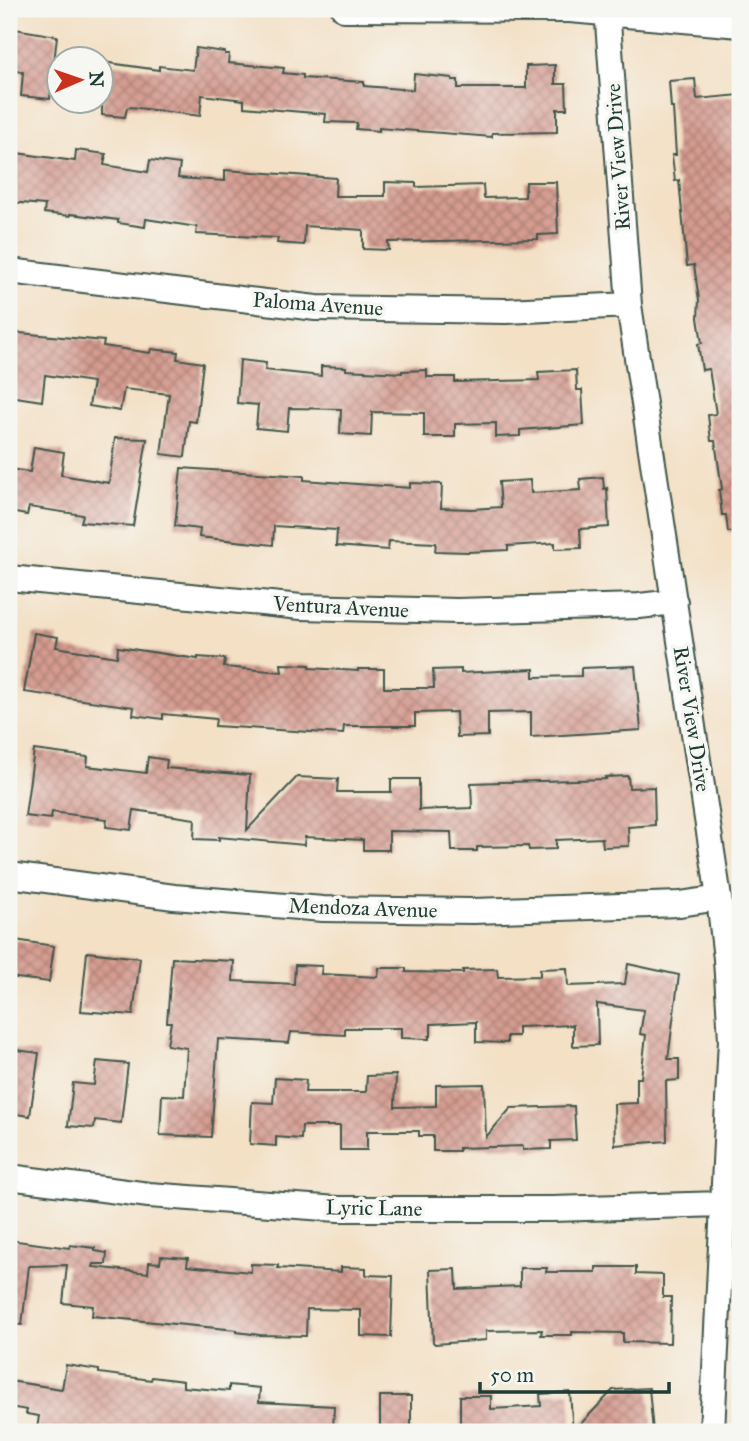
<svg xmlns="http://www.w3.org/2000/svg" width="749" height="1441" font-family="'IM FELL Great Primer',serif">
	<style>
		.building { fill: url(#building-cross-hatch) }
		.lines { fill: none; stroke-linecap: round; stroke-linejoin: round }
		.street-casing { stroke: #3f554a; stroke-width: 28 }
		.street { stroke: #fff; stroke-width: 24 }
		.labels { text-anchor: middle; stroke-width: 7; stroke-linejoin: round; paint-order: stroke }
		.street-label { font-size: 21px; fill: #1f3d34; stroke: #f6f6f2 }
	</style>
	<defs>
		<pattern id="building-cross-hatch" width="8" height="8" patternUnits="userSpaceOnUse" patternTransform="scale(1.75)"><rect width="8" height="8" fill="#d59b90"/><path d="M0 0l8 8M0 8l8-8" fill="none" stroke="#ac8076"/></pattern>
	</defs>
	<rect width="100%" height="100%" fill="#f6f6f2"/>
	<filter id="ink" filterUnits="userSpaceOnUse"><feTurbulence type="fractalNoise" baseFrequency=".0143" numOctaves="2"/><feDisplacementMap in="SourceGraphic" scale="14" xChannelSelector="R" yChannelSelector="G"/><feConvolveMatrix kernelMatrix="1 2 1 2 8 2 1 2 1" color-interpolation-filters="sRGB"/></filter>
	<filter id="wash" filterUnits="userSpaceOnUse"><feTurbulence type="fractalNoise" baseFrequency=".00686" numOctaves="4" result="noise"/><feDisplacementMap in="SourceGraphic" scale="28" xChannelSelector="R" yChannelSelector="G"/><feGaussianBlur stdDeviation="1.57" result="paint"/><feColorMatrix in="noise" values="0 0 0 0 0 0 0 0 0 0 0 0 0 0 0 0 0 1.4 0 .05"/><feComposite in="paint" operator="in"/></filter>
	<g filter="url(#wash)">
		<rect width="100%" height="100%" fill="#f3e0c5"/>
		<g id="blocks">
			<path class="building" d="M9,28L57,36L50,99L21,96L23,72L9,70Z
				M196,48L225,52V54H229L228,63L284,68L283,73L303,75V78L364,82V86L413,90L414,74L452,78V80H458V88H526V66L555,65V84H566L567,109H557V132L492,133V137L379,128V131L356,129L357,123L325,122L326,114L244,107V100L202,95L200,116L130,107L127,108L125,117L102,115V62L159,70V66L193,70Z
				M695,79L697,99L740,95V532H728L726,515H722L719,490L722,489L715,441H711L708,415L716,414L709,369L702,370L698,344L702,343L698,318L699,300L694,265L687,266L679,180L675,181L672,155H676L673,108H671L669,81Z
				M76,150L106,154L104,165L148,172L150,160L180,164L178,178L225,181V170L336,178L335,196H385V182L416,183V187L483,185L484,198L525,197L526,182H556L558,234L538,235V239L388,242L389,250L363,249V230L305,226L304,245L277,243L278,238L196,234L197,227L146,219L145,227L118,223V220L70,214V216L44,213L45,205L9,202V152L75,161Z
				M9,332L104,341L103,346L150,353L151,349L178,352L177,359L203,363L196,422L189,421L185,457L161,454L169,394L124,389L120,411L89,406L93,382L45,375L42,401L9,396L12,373L9,372Z
				M240,360L266,363L265,370L321,376V366L346,367V370L402,373V371L427,370V377H455V382L539,380L538,372L576,370L577,390H582L584,425L520,430V436L496,437V423L455,424V437H424V413L372,412L371,436L340,434L341,409L289,408L287,431L256,428L258,405L237,403Z
				M115,438L147,439L133,526L81,522L83,515L29,507L27,515L9,512V469L30,472L34,447L64,452L61,475L109,483Z
				M181,468L304,476V480L410,488V483L442,484L441,508L472,509L501,507L499,482L530,480L531,493L581,490L580,479L603,477L604,489L607,488L609,527L580,529L581,548L555,549V543L508,546V550L468,552L435,551L436,543L389,541L388,550L336,546L337,530L274,526L273,545L199,537L200,529L175,526Z
				M34,633L58,637L56,647L117,657L118,647L198,659V657L225,659L224,667L282,672L281,664L310,665V668L358,671V669H384V688H434L433,670L461,669V673L534,669V677L581,676V668L635,666L641,730L531,737V712L488,713V736L457,737L456,712L415,713V726H344L343,734L215,726L216,719L163,714V719L133,715L134,707L24,692Z
				M34,750L88,757L87,766L146,773L148,757L167,760L166,768L250,775L247,830L297,777L338,779L337,792H391V779H419V810L472,808L471,783L606,779L605,777L628,776L629,788L654,787L655,825L628,827L629,846L603,847L602,838L556,840V849L529,850L528,846L477,847V851H452L451,832L389,831V850H363V840L305,837L304,845L219,837V840L194,839L195,819L134,810L131,830L106,827L107,819L52,812L51,819L25,816Z
				M9,939L54,946L49,982L9,977Z
				M87,952L140,958L133,1015L81,1011Z
				M172,958L234,961L233,981L294,984L295,965L322,966L321,974L378,977L379,968H406V972L463,973V970L497,969L498,977L540,976V969L567,968L568,986L625,984L628,964L679,975L668,1059H679V1080L666,1081L667,1141L615,1145L614,1104L637,1103V1078H641L646,1035L640,1034L644,1010L597,1004L598,1045L573,1046V1025L518,1027V1036H507V1043L476,1042V1022L431,1024V1036H429V1039L401,1038V1028H345V1035L291,1032L289,1043L218,1039L211,1137L160,1135L162,1095L184,1096L187,1048L167,1045L171,1022H167Z
				M9,1049L39,1053L30,1116L9,1113Z
				M97,1061L128,1064L121,1123L95,1120L94,1128L68,1126L73,1083L94,1085Z
				M396,1075L395,1107L436,1106V1085L484,1084L486,1137L511,1108L574,1106L576,1140L551,1141V1149L523,1150V1146L459,1148V1151H433V1136H419V1131H367V1150H340V1126H302L301,1139L276,1137V1146L250,1144L252,1102L273,1103L275,1078L306,1080L305,1092H366L367,1076Z
				M9,1240L69,1248L70,1245L95,1248V1251L107,1253L106,1264H94L93,1267L148,1273L149,1262L160,1263L161,1256L188,1258L187,1266L251,1272V1264L278,1265V1268L341,1272V1267L366,1268V1275L393,1276L391,1337L361,1336V1310L307,1309L306,1336L260,1335L237,1332V1330L92,1316L93,1306L63,1303L67,1265L29,1266L22,1325L9,1324Z
				M596,1267H636V1274L663,1275V1297H671L670,1343L623,1342V1333L572,1332V1335H541L542,1330L486,1331V1340L435,1344L433,1342L430,1270L456,1269L457,1289L520,1286V1268H547L546,1272H596Z
				M66,1365L99,1370V1373L151,1380L152,1377L183,1381V1387L229,1391V1385L260,1388L259,1402L334,1406L333,1432H95L65,1428L64,1432H58L37,1429L39,1416L26,1414L27,1410L9,1407V1381L62,1389Z
				M649,1388L653,1432H460V1396H491V1409L541,1406L540,1394L570,1392L573,1432L613,1390Z
				M380,1396H411V1432H380Z"/>
		</g>
	</g>
	<g filter="url(#ink)">
		<use href="#blocks" fill-opacity="0" stroke="#3f554a" stroke-width="2"/>
		<g class="lines">
			<defs>
				<path id="street" d="M344,9L570,10L740,25
					M607,9L629,305L719,898L726,959L731,1039L712,1432
					M9,271L316,308L506,311L629,305
					M9,578L301,607L457,611L639,606L675,602
					M9,875L174,897L323,909L473,911L680,904L719,898
					M9,1177L149,1195L338,1209H552L723,1204L740,1205"/>
			</defs>
			<use href="#street" class="street-casing"/>
			<use href="#street" class="street"/>
		</g>
	</g>
	<g class="labels">
		<g class="street-label">
			<text transform="translate(618 157) rotate(-94)" y="7">River View Drive</text>
			<text transform="translate(318 304) rotate(4)" y="7">Paloma Avenue</text>
			<text transform="translate(341 607) rotate(3)" y="7">Ventura Avenue</text>
			<text transform="translate(692 719) rotate(81)" y="7">River View Drive</text>
			<text transform="translate(363 908) rotate(2)" y="7">Mendoza Avenue</text>
			<text transform="translate(374 1208) rotate(1)" y="7">Lyric Lane</text>
		</g>
	</g>
	<rect width="749" height="1441" fill="none" stroke="#f6f6f2" stroke-width="35"/>
	<g transform="translate(80 80) rotate(88)"><circle r="33" fill="#f6f6f2" stroke="#a0aca6" stroke-width="2"/>
	<path d="M0-5L12 26L0 18L-12 26Z" fill="#c8321e"/>
	<text y="-10" font-size="19" font-weight="bold" text-anchor="middle" fill="#1f3d34">N</text>
	</g>
	<path d="M480 1382v10h189v-10" fill="none" stroke="#1f3d34" stroke-width="3.5"/>
	<text x="490" y="1382" font-size="21" fill="#1f3d34" stroke="#f6f6f2" stroke-width="5" paint-order="stroke">50 m</text>
</svg>
